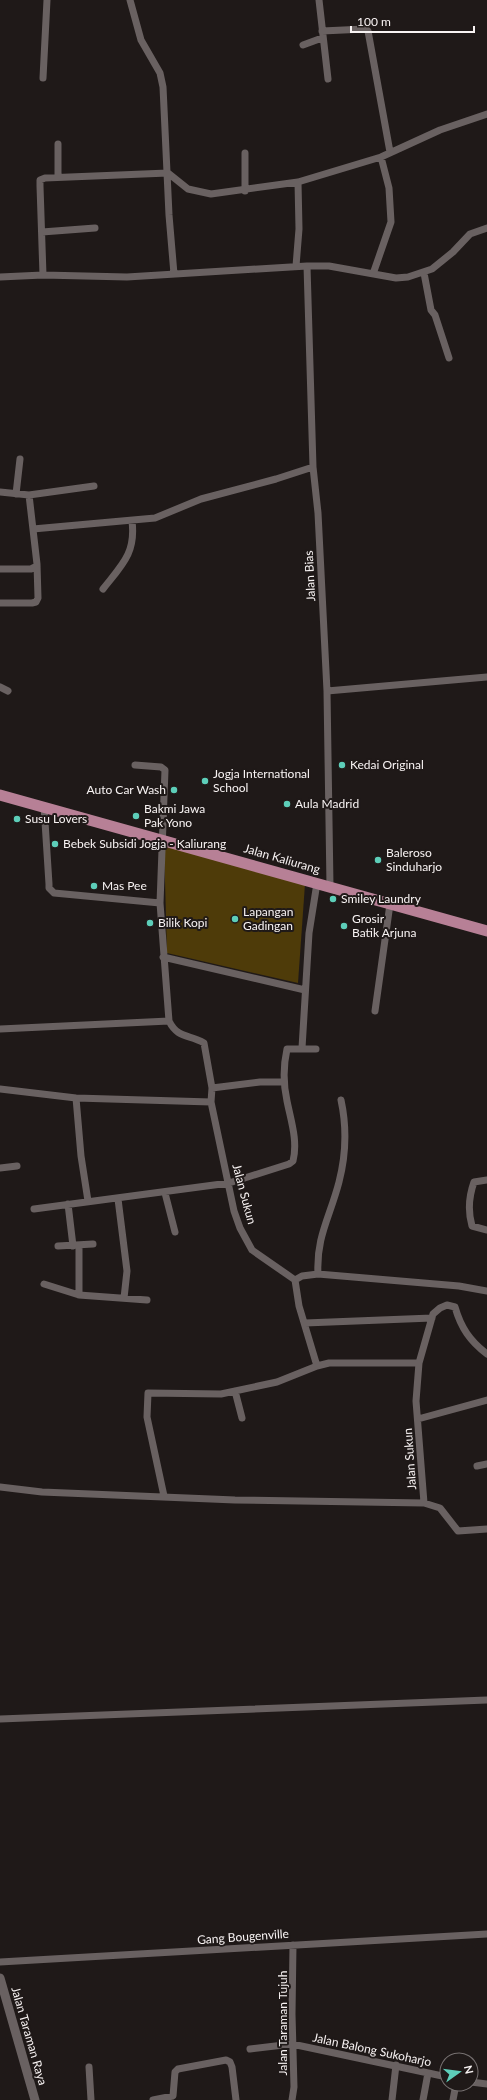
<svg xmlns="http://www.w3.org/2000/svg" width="487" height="2100" font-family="Lato,sans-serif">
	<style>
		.green { fill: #4e3b09 }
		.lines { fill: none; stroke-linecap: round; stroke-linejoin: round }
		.minor { stroke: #696161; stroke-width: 7 }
		.tertiary { stroke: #696161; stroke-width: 9 }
		.primary { stroke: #b78096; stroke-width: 11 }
		.poi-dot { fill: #5dceb9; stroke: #1f1918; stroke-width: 1.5 }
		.labels { text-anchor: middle; stroke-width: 4; stroke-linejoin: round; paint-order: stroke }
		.street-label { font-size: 12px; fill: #f8f3f3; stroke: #1f1918 }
		.poi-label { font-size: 12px; fill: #f8f3f3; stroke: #1f1918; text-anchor: start }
	</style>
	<rect width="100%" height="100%" fill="#1f1918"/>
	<path class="green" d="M164,845L305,884L298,983L167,953Z"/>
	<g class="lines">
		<path class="minor" d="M130,0L141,40L160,73L163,87L169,215L174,274
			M319,0L328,79
			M322,31L365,29L368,31L390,152
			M303,45L322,38
			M43,78L47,0
			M58,177V144
			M245,191V153
			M42,232L95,228
			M296,266L299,229L298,182
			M307,266L313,467L318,513L327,691L330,886
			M424,273L431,310L435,315L449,358
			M373,274L391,222L389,188L381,157
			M43,275L40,186V180L45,178L168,173L188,189L211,194L298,182L381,157L440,130L487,114
			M0,277L43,275L127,277L307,266H329L396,278L408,277L432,269L453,252L470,234L487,228
			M0,492L29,495L94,486
			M16,494L20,459
			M33,529L155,518L201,499L276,479L313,467
			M0,569H31L37,566
			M103,589C122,565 136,553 132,521
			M0,603H32L36,602L38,598L37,564L29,495
			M0,687L8,691
			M327,691L487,677
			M135,765L161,767L165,770L160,903L169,1021C178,1039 189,1034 204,1043L212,1088L211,1102L234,1211L240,1228L252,1250L295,1280L299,1306L317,1366
			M44,806L49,884V888L54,893L160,903
			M163,957L305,990
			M375,1011L390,904
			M0,1029L169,1021
			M302,1048L309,933L317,883
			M212,1088L260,1082H284
			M0,1089L76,1098L211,1102
			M76,1098L81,1156L88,1201
			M0,1168L17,1166
			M487,1180L474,1182C469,1196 468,1212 472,1226L487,1230
			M165,1193L175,1232
			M118,1199L127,1271L124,1298
			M68,1204L73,1246
			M34,1209L229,1183L289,1164L293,1161C298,1141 291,1121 287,1101C283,1083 283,1067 287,1049H316
			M58,1246L93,1244
			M318,1274C316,1237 330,1217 339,1182C346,1155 347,1128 341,1100
			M295,1280L302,1276L318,1274L459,1286L487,1291
			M44,1284L79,1295L147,1300
			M79,1295V1245
			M305,1323L432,1318
			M235,1391L242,1418
			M418,1419L487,1400
			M477,1466L487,1464
			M0,1487L42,1492L235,1500L424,1503L440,1508L458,1531L487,1529
			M164,1496L147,1417L148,1393L221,1394L277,1382L317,1366L329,1363H419
			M424,1503L416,1401L419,1363L433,1314L440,1308L447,1305L455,1307C461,1328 470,1341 487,1354
			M0,1719L487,1700
			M0,1962L487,1934
			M250,2049L292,2044L447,2077
			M89,2067L91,2100
			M471,2082L487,2084
			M153,2100L173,2096L175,2072L178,2069L226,2060L230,2062L232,2067L236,2100
			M292,2100L294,2087L292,2014L293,1945
			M392,2100L396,2065
			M423,2100L428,2073
			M453,2100L456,2084"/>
		<path class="tertiary" d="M0,1978L35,2100"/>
		<path class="primary" d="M0,795L487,931"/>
	</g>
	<g class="poi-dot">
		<circle cx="342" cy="765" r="4"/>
		<circle cx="205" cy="781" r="4"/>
		<circle cx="174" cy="790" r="4"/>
		<circle cx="287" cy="804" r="4"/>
		<circle cx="136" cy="816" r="4"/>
		<circle cx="17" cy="819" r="4"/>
		<circle cx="55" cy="844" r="4"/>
		<circle cx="378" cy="860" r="4"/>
		<circle cx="94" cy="886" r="4"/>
		<circle cx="333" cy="899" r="4"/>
		<circle cx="235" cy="919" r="4"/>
		<circle cx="150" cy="923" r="4"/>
		<circle cx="344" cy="926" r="4"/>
	</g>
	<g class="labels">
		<g class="street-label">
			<text transform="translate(310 576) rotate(-93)" y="4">Jalan Bias</text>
			<text transform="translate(282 859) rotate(16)" y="4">Jalan Kaliurang</text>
			<text transform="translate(244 1194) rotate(75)" y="4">Jalan Sukun</text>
			<text transform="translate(410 1459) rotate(-94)" y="4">Jalan Sukun</text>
			<text transform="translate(243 1937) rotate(-4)" y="4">Gang Bougenville</text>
			<text transform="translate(283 2023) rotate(-90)" y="4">Jalan Taraman Tujuh</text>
			<text transform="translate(29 2036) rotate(74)" y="4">Jalan Taraman Raya</text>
			<text transform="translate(372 2050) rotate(12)" y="4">Jalan Balong Sukoharjo</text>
		</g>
		<g class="poi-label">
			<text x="350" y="769">Kedai Original</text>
			<text x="213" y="778">Jogja International<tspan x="213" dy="14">School</tspan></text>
			<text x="166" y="794" text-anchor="end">Auto Car Wash</text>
			<text x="295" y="808">Aula Madrid</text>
			<text x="144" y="813">Bakmi Jawa<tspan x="144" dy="14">Pak Yono</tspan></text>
			<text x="25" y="823">Susu Lovers</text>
			<text x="63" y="848">Bebek Subsidi Jogja - Kaliurang</text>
			<text x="386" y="857">Baleroso<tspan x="386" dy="14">Sinduharjo</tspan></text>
			<text x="102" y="890">Mas Pee</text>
			<text x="341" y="903">Smiley Laundry</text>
			<text x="243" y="916">Lapangan<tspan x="243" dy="14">Gadingan</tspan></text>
			<text x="352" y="923">Grosir<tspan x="352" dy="14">Batik Arjuna</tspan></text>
			<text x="158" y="927">Bilik Kopi</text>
		</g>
	</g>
	<g transform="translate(459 2072) rotate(76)"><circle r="19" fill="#1f1918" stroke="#767070"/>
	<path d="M0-3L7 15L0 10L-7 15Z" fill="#5dceb9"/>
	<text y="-6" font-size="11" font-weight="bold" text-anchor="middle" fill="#f8f3f3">N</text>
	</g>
	<path d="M351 26v6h123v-6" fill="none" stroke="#f8f3f3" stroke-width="2"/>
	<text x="357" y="26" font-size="12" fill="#f8f3f3" stroke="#1f1918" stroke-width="3" paint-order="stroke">100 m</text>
</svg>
